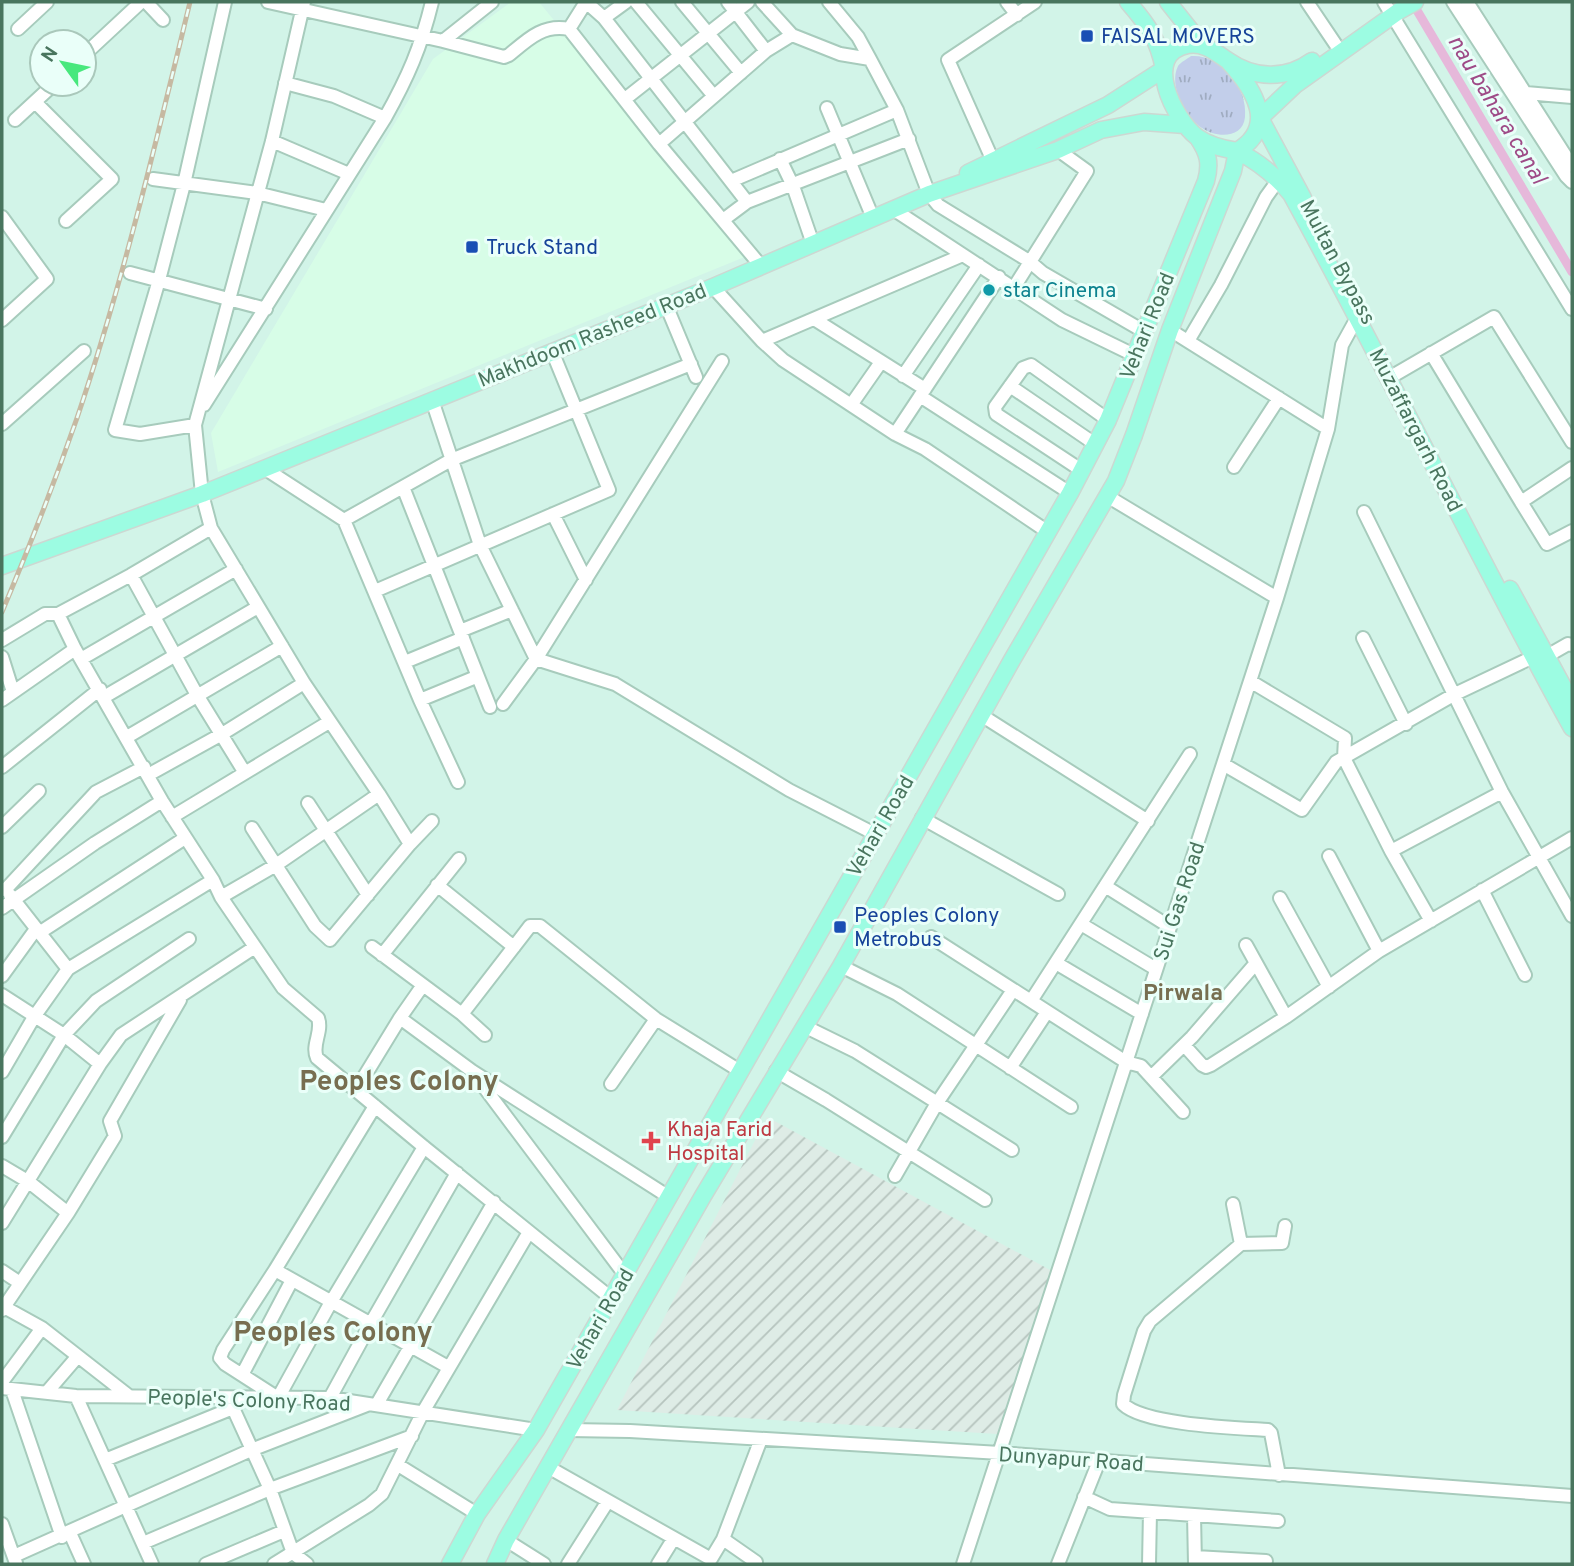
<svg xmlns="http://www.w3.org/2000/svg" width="1574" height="1566" font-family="Overpass,sans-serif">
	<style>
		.residential { fill: #d2f4e8; fill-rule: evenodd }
		.commercial { fill: #d7fde7 }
		.industrial { fill: url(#industrial-furrows) }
		.grass { fill: url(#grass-tufts) }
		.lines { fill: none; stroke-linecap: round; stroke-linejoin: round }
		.canal { stroke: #e6b8da; stroke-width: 9 }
		.minor-casing { stroke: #a7cbbc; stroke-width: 16 }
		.major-casing { stroke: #ccd8d2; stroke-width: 19 }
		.minor { stroke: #fff; stroke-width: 12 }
		.major { stroke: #9cfce2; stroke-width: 16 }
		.rail-casing { stroke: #c6b9a2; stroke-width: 5 }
		.rail { stroke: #eafff9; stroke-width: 2.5; stroke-dasharray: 8; stroke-linecap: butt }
		.transit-dot { fill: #1a4fb4; stroke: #eafff9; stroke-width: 2.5 }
		.culture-dot { fill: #0f9aa8; stroke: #eafff9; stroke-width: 2.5 }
		.health-dot { fill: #e0444e; stroke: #eafff9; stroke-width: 2.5 }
		.labels { text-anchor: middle; stroke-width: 6; stroke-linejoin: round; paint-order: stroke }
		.transit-label { font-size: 21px; fill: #164399; stroke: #eafff9; text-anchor: start }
		.street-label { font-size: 21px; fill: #49755e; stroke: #eafff9 }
		.culture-label { font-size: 21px; fill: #0d838f; stroke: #eafff9; text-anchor: start }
		.health-label { font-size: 21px; fill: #be3a42; stroke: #eafff9; text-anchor: start }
		.water-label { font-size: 23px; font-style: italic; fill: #9e4b87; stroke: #eafff9 }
		.neighbourhood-label { font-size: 23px; font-weight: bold; fill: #776e50; stroke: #eafff9 }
		.district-label { font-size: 28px; font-weight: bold; fill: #776e50; stroke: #eafff9 }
	</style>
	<defs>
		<pattern id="industrial-furrows" width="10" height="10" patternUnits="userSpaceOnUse" patternTransform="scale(1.75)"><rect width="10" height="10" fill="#deece6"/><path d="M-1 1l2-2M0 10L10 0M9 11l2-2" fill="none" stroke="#b6c4be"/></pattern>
		<pattern id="grass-tufts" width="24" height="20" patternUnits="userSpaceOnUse" patternTransform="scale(1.75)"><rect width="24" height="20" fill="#c2ceea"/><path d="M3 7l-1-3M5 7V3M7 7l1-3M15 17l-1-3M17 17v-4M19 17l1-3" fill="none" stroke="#a0acc1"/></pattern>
	</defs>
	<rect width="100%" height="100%" fill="#e4fcf5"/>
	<path class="residential" d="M2,2H1572V1564H2ZM42,42H84V84H42Z"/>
	<path class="commercial" d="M511,2H539L747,256L218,472L211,433L433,59Z"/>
	<path class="industrial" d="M767,1117L1052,1271L997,1434L617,1410Z"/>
	<path class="grass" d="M1191,56C1221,54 1248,87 1245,117C1243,139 1216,138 1202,128C1186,118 1168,86 1178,66C1181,62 1187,59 1191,56Z"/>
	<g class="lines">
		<path class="canal" d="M1412,2L1572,272"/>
		<defs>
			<path id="minor" d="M146,2L163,20
				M268,2L443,41L492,2
				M304,2L272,141L195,425L202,494L211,528L304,683L379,794L410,844
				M586,2L604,18L747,202
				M636,2L713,95
				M682,2L741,73
				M728,2L766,51
				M762,2L792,35L840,54L870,59
				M829,2L858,37L870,59L897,110L929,194L938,205L1029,261L1043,273L1145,332
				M1007,2L1017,15
				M1307,2L1336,45
				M1384,2L1572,309
				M1453,2L1566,176L1572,182
				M1467,2L1572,166
				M604,18L626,2
				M18,29L47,2
				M569,29L586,2
				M443,41L504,57L509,55C528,39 543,24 569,29L659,144L761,266
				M84,55L141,2
				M285,83L334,96L385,118
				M1526,93L1572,97
				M625,99L748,2
				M35,102L112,179L66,221
				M827,108L873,218
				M15,120L54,84
				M272,141L349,174
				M659,144L766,51L792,35
				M780,159L793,186L813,244
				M993,161L948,60L1035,2
				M153,179L257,193L326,210
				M731,181L897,110
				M893,209L1062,320L1136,356
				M2,217L47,279L2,320
				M723,220L747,202L909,139
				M130,273L266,309
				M713,287L762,341L783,360L895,434L925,449L1048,532
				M1013,289L1087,171L1058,150
				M666,305L696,377
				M814,319L925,389
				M1170,330L1328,429
				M762,341L963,255
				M1188,341L1221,285L1266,197L1279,179
				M1431,353L1521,502
				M903,376L979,265
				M1389,378L1494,317L1572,442
				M1010,386L1095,444
				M920,396L1070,493
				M432,400L480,545L536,659L615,684L789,790L875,834
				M204,405L385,118C408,77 421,47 432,2
				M851,405L881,362
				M2,424L84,351
				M195,425L140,434L115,430L159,280L184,184L225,2
				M895,434L999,277
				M1234,467L1279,398
				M264,468L344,520
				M1572,468L1521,502L1547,544L1572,531
				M1081,470L996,414L995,407L1023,368L1031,365L1108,420
				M403,487L490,707
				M1107,496L1277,598
				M1364,512L1502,792L1572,916
				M553,514L586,580
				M131,575L197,695L245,773
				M375,591L609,490L552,351
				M58,614L75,649L162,801L213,880L221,897L283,988L318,1018C323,1032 311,1045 317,1058L424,1147L611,1298
				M460,631L512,610
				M1363,638L1406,724
				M2,640L45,614H58L131,575L211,528
				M1547,656L1568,644L1572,645
				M2,657L13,692
				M81,659L236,569
				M405,662L463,638
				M1250,681L1345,738L1344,758L1391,851L1431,921
				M104,697L258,607
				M2,700L75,649
				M420,700L476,677
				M503,704L536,659L722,361
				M981,715L1148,821
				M127,737L282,646
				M1223,764L1302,810L1336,762L1455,694L1533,657
				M2,767L100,689
				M148,775L222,734L304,683
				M458,782L420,700L344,520L451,460L691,364
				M308,803L368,895
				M172,817L329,722
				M922,818L1058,894
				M2,827L39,791
				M252,828L315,926L330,940L410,844L432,821
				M1391,851L1502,792
				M1329,856L1379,951
				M437,885L514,947
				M1105,886L1170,927
				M5,890L96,792L144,767
				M1482,890L1525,975
				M10,895L68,969
				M221,897L276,865L379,794
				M1280,898L1329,987
				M2,908L95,843L162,801
				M1081,924L1156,969
				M39,933L185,838
				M931,937L1126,1062L1141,1066L1183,1112
				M1246,945L1286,1017
				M372,947L462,1014L485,1035
				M382,955L459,859
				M1056,963L1142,1014
				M841,966L897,994L1071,1107
				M2,976L36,929
				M2,995L64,1035L100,1064
				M1031,1001L1190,754
				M462,1014L530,926H540L656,1019L740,1071
				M400,1018L423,985
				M804,1026L855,1051L1012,1150
				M1184,1045L1202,1065L1206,1067L1211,1065L1286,1017L1379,951L1572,838
				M1010,1068L1047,1012
				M776,1071L826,1100L985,1200
				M2,1072L34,1017L68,969L213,880
				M1151,1077L1192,1037L1256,963
				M478,1079L625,1275
				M611,1084L656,1019
				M356,1090L400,1018L472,1071L669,1197
				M375,1106L275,1270L223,1350L220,1358L225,1364L278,1398L331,1302L424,1147
				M2,1137L64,1035L96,1001L189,939
				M2,1166L29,1182L68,1213
				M895,1176L937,1103L1013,990
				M1233,1204L1241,1244
				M2,1223L100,1064L121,1035L255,947
				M275,1270L448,1367
				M2,1271L20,1283
				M4,1307L42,1328L129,1396
				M2,1310L68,1213L115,1136L110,1121L180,1000
				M242,1375L292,1280
				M2,1382L42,1328
				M2,1388L76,1396L330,1398L536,1430
				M12,1390L62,1537
				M47,1392L78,1356
				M76,1396L152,1564
				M330,1398L371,1323L457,1173
				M377,1404L494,1202
				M233,1408L270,1489L293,1553L307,1564
				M569,1430L630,1431L1000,1453L1572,1496
				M105,1460L233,1408L232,1402
				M398,1465L477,1514
				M548,1467L711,1559L723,1539L761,1439
				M1279,1475L1271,1433L1268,1430C1237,1428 1144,1425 1123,1404L1124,1395L1144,1331L1150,1321L1241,1244L1282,1243L1285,1226
				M1084,1497L1110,1509L1278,1521
				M1194,1515L1195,1564
				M2,1524L16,1563
				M70,1533L84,1564
				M723,1539L756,1562
				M506,1540L544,1564
				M143,1543L270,1489L412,1436
				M14,1556L251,1450L367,1405
				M1195,1557L1266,1561
				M206,1564L284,1531
				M274,1564L369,1505L382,1494L423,1412L529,1232
				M568,1564L608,1501
				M658,1564L674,1538
				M963,1564L1277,598L1328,429L1342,345L1358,316
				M1058,1564L1099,1461
				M1149,1564L1150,1512"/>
			<path id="major" d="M1168,2L1203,46
				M1229,62C1254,89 1278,127 1237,151C1224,149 1208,145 1197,137C1174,119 1141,54 1188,45C1203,42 1215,52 1227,60C1254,79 1286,80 1312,61
				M968,173L1108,105L1164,69C1158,39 1148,25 1128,2
				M1303,198L1260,118L1295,85L1399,11L1415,2
				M2,566L202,494L713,287L929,194L1058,150L1101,130L1144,122L1185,125
				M1510,589L1572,703
				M450,1564L477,1514L536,1430L1070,493L1108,420L1206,181C1211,163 1208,153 1198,138
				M495,1564L506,1540L703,1196L841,966L1012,660L1116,481L1134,435L1170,330L1233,171L1237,151C1259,162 1275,175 1291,194C1388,371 1475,552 1572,728"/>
		</defs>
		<use href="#minor" class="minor-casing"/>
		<use href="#major" class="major-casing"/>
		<use href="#minor" class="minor"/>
		<use href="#major" class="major"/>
		<defs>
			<path id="rail" d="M2,612C29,548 54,484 77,418C123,282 156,142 190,2"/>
		</defs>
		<use href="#rail" class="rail-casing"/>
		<use href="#rail" class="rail"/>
	</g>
	<g class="transit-dot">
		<rect x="1080" y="29" width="14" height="14" rx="3.5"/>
		<rect x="465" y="240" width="14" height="14" rx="3.5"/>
		<rect x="833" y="920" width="14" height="14" rx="3.5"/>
	</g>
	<circle class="culture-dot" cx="989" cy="290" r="7"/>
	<path class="health-dot" d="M647.5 1130.5h7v7h7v7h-7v7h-7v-7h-7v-7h7z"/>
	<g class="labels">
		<g class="transit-label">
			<text x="1101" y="43">FAISAL MOVERS</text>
			<text x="486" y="254">Truck Stand</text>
			<text x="854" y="922">Peoples Colony<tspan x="854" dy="24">Metrobus</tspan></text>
		</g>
		<g class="street-label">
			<text transform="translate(1338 262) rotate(62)" y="7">Multan Bypass</text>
			<text transform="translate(1147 326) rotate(-68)" y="7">Vehari Road</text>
			<text transform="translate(592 335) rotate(-22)" y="7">Makhdoom Rasheed Road</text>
			<text transform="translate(1416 430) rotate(63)" y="7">Muzaffargarh Road</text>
			<text transform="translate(880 826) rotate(-60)" y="7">Vehari Road</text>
			<text transform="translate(1179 901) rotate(-72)" y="7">Sui Gas Road</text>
			<text transform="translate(600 1319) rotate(-60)" y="7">Vehari Road</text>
			<text transform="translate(249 1400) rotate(2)" y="7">People's Colony Road</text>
			<text transform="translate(1071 1459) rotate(4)" y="7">Dunyapur Road</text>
		</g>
		<g class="culture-label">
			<text x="1003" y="297">star Cinema</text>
		</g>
		<g class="health-label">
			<text x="667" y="1136">Khaja Farid<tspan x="667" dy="24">Hospital</tspan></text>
		</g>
		<g class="water-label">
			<text transform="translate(1498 109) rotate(59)" y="8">nau bahara canal</text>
		</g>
		<g class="neighbourhood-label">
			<text x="1183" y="1000">Pirwala</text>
		</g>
		<g class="district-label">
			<text x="399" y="1090">Peoples Colony</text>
			<text x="333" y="1341">Peoples Colony</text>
		</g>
	</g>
	<rect width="1574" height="1566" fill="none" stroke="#49755e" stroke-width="7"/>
	<g transform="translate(63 63) rotate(303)"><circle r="33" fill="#eafff9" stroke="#aac8bb" stroke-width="2"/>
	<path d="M0-5L12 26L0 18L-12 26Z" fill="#48e87d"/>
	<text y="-10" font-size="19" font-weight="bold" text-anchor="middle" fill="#49755e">N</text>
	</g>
</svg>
